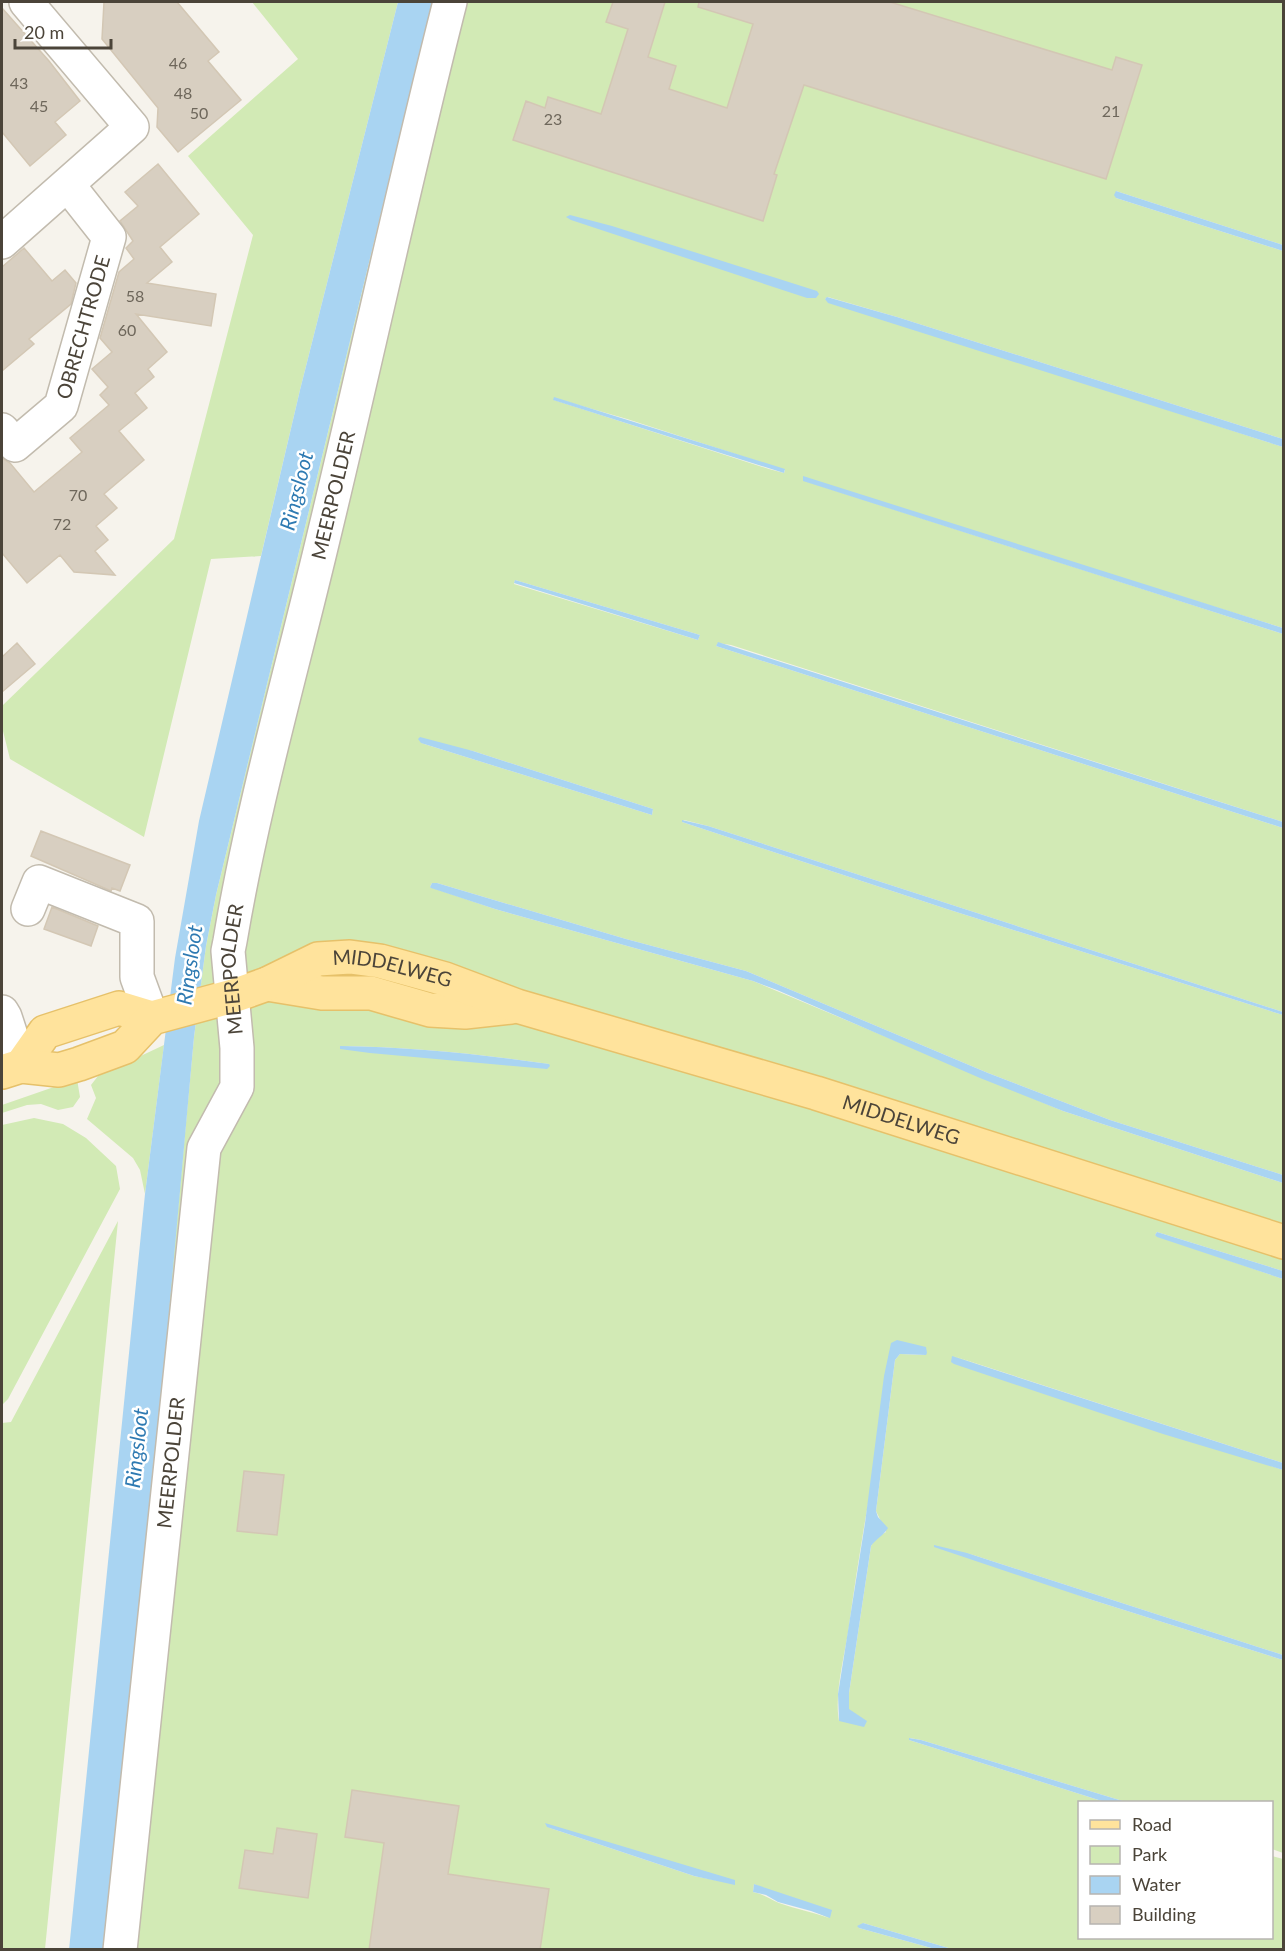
<svg xmlns="http://www.w3.org/2000/svg" width="1285" height="1951" font-family="Lato,sans-serif">
	<style>
		.green { fill: #d2eab5; fill-rule: evenodd }
		.water { fill: #a9d4f2 }
		.building { fill: #d8cfc1; stroke: #d3c7b4; stroke-width: 1.5 }
		.lines { fill: none; stroke-linecap: round; stroke-linejoin: round }
		.minor-casing { stroke: #c2bbae; stroke-width: 36 }
		.major-casing { stroke: #e6c16a; stroke-width: 36 }
		.minor { stroke: #fff; stroke-width: 33 }
		.major { stroke: #ffe39c; stroke-width: 33 }
		.labels { text-anchor: middle; stroke-width: 5; stroke-linejoin: round; paint-order: stroke }
		.number-label { font-size: 16px; fill: #6e675b }
		.street-label { font-size: 20px; fill: #4b4439; stroke: #fff }
		.water-label { font-size: 21px; font-style: italic; fill: #2e7ab2; stroke: #fff }
	</style>
	<rect width="100%" height="100%" fill="#f6f3ec"/>
	<path class="green" d="M252,2H398L300,390L261,556L211,559L144,837L10,759L2,727V706L174,539L253,235L188,156L298,59Z
		M432,2H1283V245L1116,191V198L1283,251V439L897,317L828,297L825,299L1283,447V628L802,480L1283,634V822L731,645L718,643L716,646L1283,828V1012L708,826L684,820L682,822L950,910L1283,1015V1175L1110,1120L988,1073L746,971L626,939L437,883H432L430,887L495,909L753,981L1063,1111L1283,1183V1271L1157,1232L1155,1235L1283,1279V1463L953,1356L1283,1470V1655L967,1553L1089,1599L1283,1660V1853L1272,1849V1802H1126L921,1740L910,1738L909,1740L1105,1802H1080V1938H1272V1856L1283,1859V1949H952L863,1923L859,1928L935,1949L109,1950L194,1037L206,946L216,895ZM554,398L627,419L785,470L784,473L769,469L554,400ZM515,580L700,635L698,640L514,584ZM421,743L473,751L653,809L652,815ZM340,1046C410,1047 480,1054 549,1064ZM897,1341L926,1355L900,1354L895,1360L876,1511L886,1532L876,1538L871,1546L849,1693V1709L839,1721C834,1693 845,1655 849,1626C862,1530 880,1436 897,1341ZM547,1827L735,1881V1884L694,1876ZM754,1884L829,1918C813,1912 795,1909 779,1903C770,1899 763,1894 753,1892Z
		M164,1045L145,1194L140,1170L133,1158L87,1119L96,1098L91,1085L98,1076Z
		M77,1079L80,1097L73,1107L58,1110L41,1104L27,1105L2,1113V1105Z
		M34,1118L63,1124L86,1138L116,1166L120,1189L8,1399L2,1405V1125Z
		M118,1221L45,1949H2V1423L11,1422Z"/>
	<path class="water" d="M398,2H432L216,895L206,946L194,1037L130,1742L109,1949L69,1950L145,1194L175,958L199,821L300,390Z
		M1116,191L1283,245V251L1116,198L1114,195Z
		M570,215L612,226L817,291L819,294L816,298H807L571,220L566,217Z
		M827,297L897,317L1283,439V447L828,303L825,299Z
		M554,397L785,469L784,473L553,400Z
		M803,476L1283,628V634L803,481Z
		M515,580L700,635L698,640L514,583Z
		M718,642L1283,822V828L716,646Z
		M420,737L473,751L653,809L652,815L421,743L418,739Z
		M682,820L708,826L1283,1012V1015L950,910L682,822Z
		M432,883H437L626,939L746,971L988,1073L1110,1120L1283,1175V1183L1063,1111L980,1078L777,990L753,981L495,909L431,888L430,887Z
		M340,1046C410,1047 480,1054 549,1064L550,1066L547,1069L370,1053L340,1049Z
		M1157,1232L1283,1271V1279L1157,1237L1155,1235Z
		M897,1340L926,1347L927,1353L926,1355L900,1354L895,1360L876,1511L878,1517L888,1528C884,1535 876,1539 871,1546L849,1693V1709L867,1721L864,1727L839,1721L838,1694L865,1523L884,1376L891,1343Z
		M952,1356L1283,1463V1470L1163,1434L954,1364L951,1362Z
		M934,1545L967,1553L1283,1655V1660L1089,1599L934,1547Z
		M909,1738L921,1740L1126,1802H1105L909,1740Z
		M545,1823L735,1880V1885L694,1876L547,1827Z
		M754,1884L832,1910L830,1918L811,1911L778,1902L766,1895L753,1892Z
		M863,1923L952,1949H935L859,1928L857,1926Z"/>
	<path class="building" d="M104,2H177L219,52L208,61L241,100L178,152L157,127L158,108L102,39Z
		M613,2H665L648,57L676,66L669,89L727,108L753,24L698,7L699,2H890L1112,70L1116,57L1142,65L1106,179L804,85L774,174L777,175L763,221L513,140L526,101L545,108L548,97L601,114L628,29L606,22Z
		M2,8L49,61L80,101L55,122L66,135L30,166L2,132Z
		M158,164L199,214L160,247L172,262L147,283L216,294L211,326L136,314L167,352L148,369L154,377L135,393L147,408L119,431L144,460L104,494L117,508L96,526L108,540L95,551L115,575L74,572L60,555L27,583L2,553V458L10,463L34,492L82,452L70,438L109,405L100,395L108,387L92,369L112,352L100,338L119,272L134,259L126,248L133,241L120,221L138,206L125,192Z
		M24,248L52,281L65,270L76,283L71,304L29,339L34,344L2,371V267Z
		M17,643L35,664L2,692V657Z
		M41,831L130,865L120,891L112,888L111,891L31,856Z
		M52,907L98,926L91,946L44,929Z
		M244,1471L284,1475L277,1535L237,1531Z
		M352,1790L459,1806L448,1874L549,1889L540,1950H369L384,1843L345,1837Z
		M277,1828L317,1834L308,1898L239,1888L245,1850L273,1854Z"/>
	<g class="lines">
		<defs>
			<g id="minor">
				<path d="M2,242L132,127L26,2"/>
				<path id="s1" d="M2,430L15,445L61,406L109,237L68,185"/>
				<path d="M28,909L39,882L137,921V977L152,1018"/>
				<path d="M2,1012L5,1017L21,1066"/>
				<path id="s2" d="M120,1950L204,1148L237,1087V1048L228,951L230,941C253,804 292,670 324,535C367,357 405,179 450,2"/>
			</g>
			<g id="major">
				<path d="M267,984L322,993H371L430,1010L465,1012L511,1007"/>
				<path d="M21,1066L45,1032L119,1008L152,1018"/>
				<path id="s3" d="M2,1072L21,1066L59,1070L79,1064L125,1047L152,1018L233,996L267,984L318,959L350,957L380,961L445,979L517,1006L816,1093L1284,1242"/>
			</g>
		</defs>
		<use href="#minor" class="minor-casing"/>
		<use href="#major" class="major-casing"/>
		<use href="#minor" class="minor"/>
		<use href="#major" class="major"/>
	</g>
	<g class="labels">
		<g class="number-label">
			<text x="178" y="69">46</text>
			<text x="19" y="89">43</text>
			<text x="183" y="99">48</text>
			<text x="39" y="112">45</text>
			<text x="1111" y="117">21</text>
			<text x="199" y="119">50</text>
			<text x="553" y="125">23</text>
			<text x="135" y="302">58</text>
			<text x="127" y="336">60</text>
			<text x="78" y="501">70</text>
			<text x="62" y="530">72</text>
		</g>
		<g class="street-label">
			<text dy="7" stroke="none"><textPath href="#s1" startOffset="162">OBRECHTRODE</textPath></text>
			<text dy="7" stroke="none"><textPath href="#s2" startOffset="1480">MEERPOLDER</textPath></text>
			<text dy="7" stroke="none"><textPath href="#s2" startOffset="994">MEERPOLDER</textPath></text>
			<text dy="7" stroke="none"><textPath href="#s3" startOffset="420">MIDDELWEG</textPath></text>
			<text dy="7" stroke="none"><textPath href="#s3" startOffset="952">MIDDELWEG</textPath></text>
			<text dy="7" stroke="none"><textPath href="#s2" startOffset="490">MEERPOLDER</textPath></text>
		</g>
		<g class="water-label">
			<text transform="translate(297 491) rotate(-76)" y="7">Ringsloot</text>
			<text transform="translate(190 965) rotate(-82)" y="7">Ringsloot</text>
			<text transform="translate(137 1448) rotate(-84)" y="7">Ringsloot</text>
		</g>
	</g>
	<rect width="1285" height="1951" fill="none" stroke="#4b4439" stroke-width="6"/>
	<rect x="1078" y="1801" width="195" height="138" fill="#ffffff" stroke="#b7b4b0" stroke-width="1.5"/>
	<rect x="1090" y="1820" width="30" height="9" fill="#ffe39c" stroke="#b7b4b0" stroke-width="1.5"/>
	<text x="1132" y="1831" font-size="18" fill="#4b4439">Road</text>
	<rect x="1090" y="1846" width="30" height="18" fill="#d2eab5" stroke="#b7b4b0" stroke-width="1.5"/>
	<text x="1132" y="1861" font-size="18" fill="#4b4439">Park</text>
	<rect x="1090" y="1876" width="30" height="18" fill="#a9d4f2" stroke="#b7b4b0" stroke-width="1.5"/>
	<text x="1132" y="1891" font-size="18" fill="#4b4439">Water</text>
	<rect x="1090" y="1906" width="30" height="18" fill="#d8cfc1" stroke="#b7b4b0" stroke-width="1.5"/>
	<text x="1132" y="1921" font-size="18" fill="#4b4439">Building</text>
	<path d="M15 39v9h96v-9" fill="none" stroke="#4b4439" stroke-width="3"/>
	<text x="24" y="39" font-size="18" fill="#4b4439" stroke="#ffffff" stroke-width="4.5" paint-order="stroke">20 m</text>
</svg>
